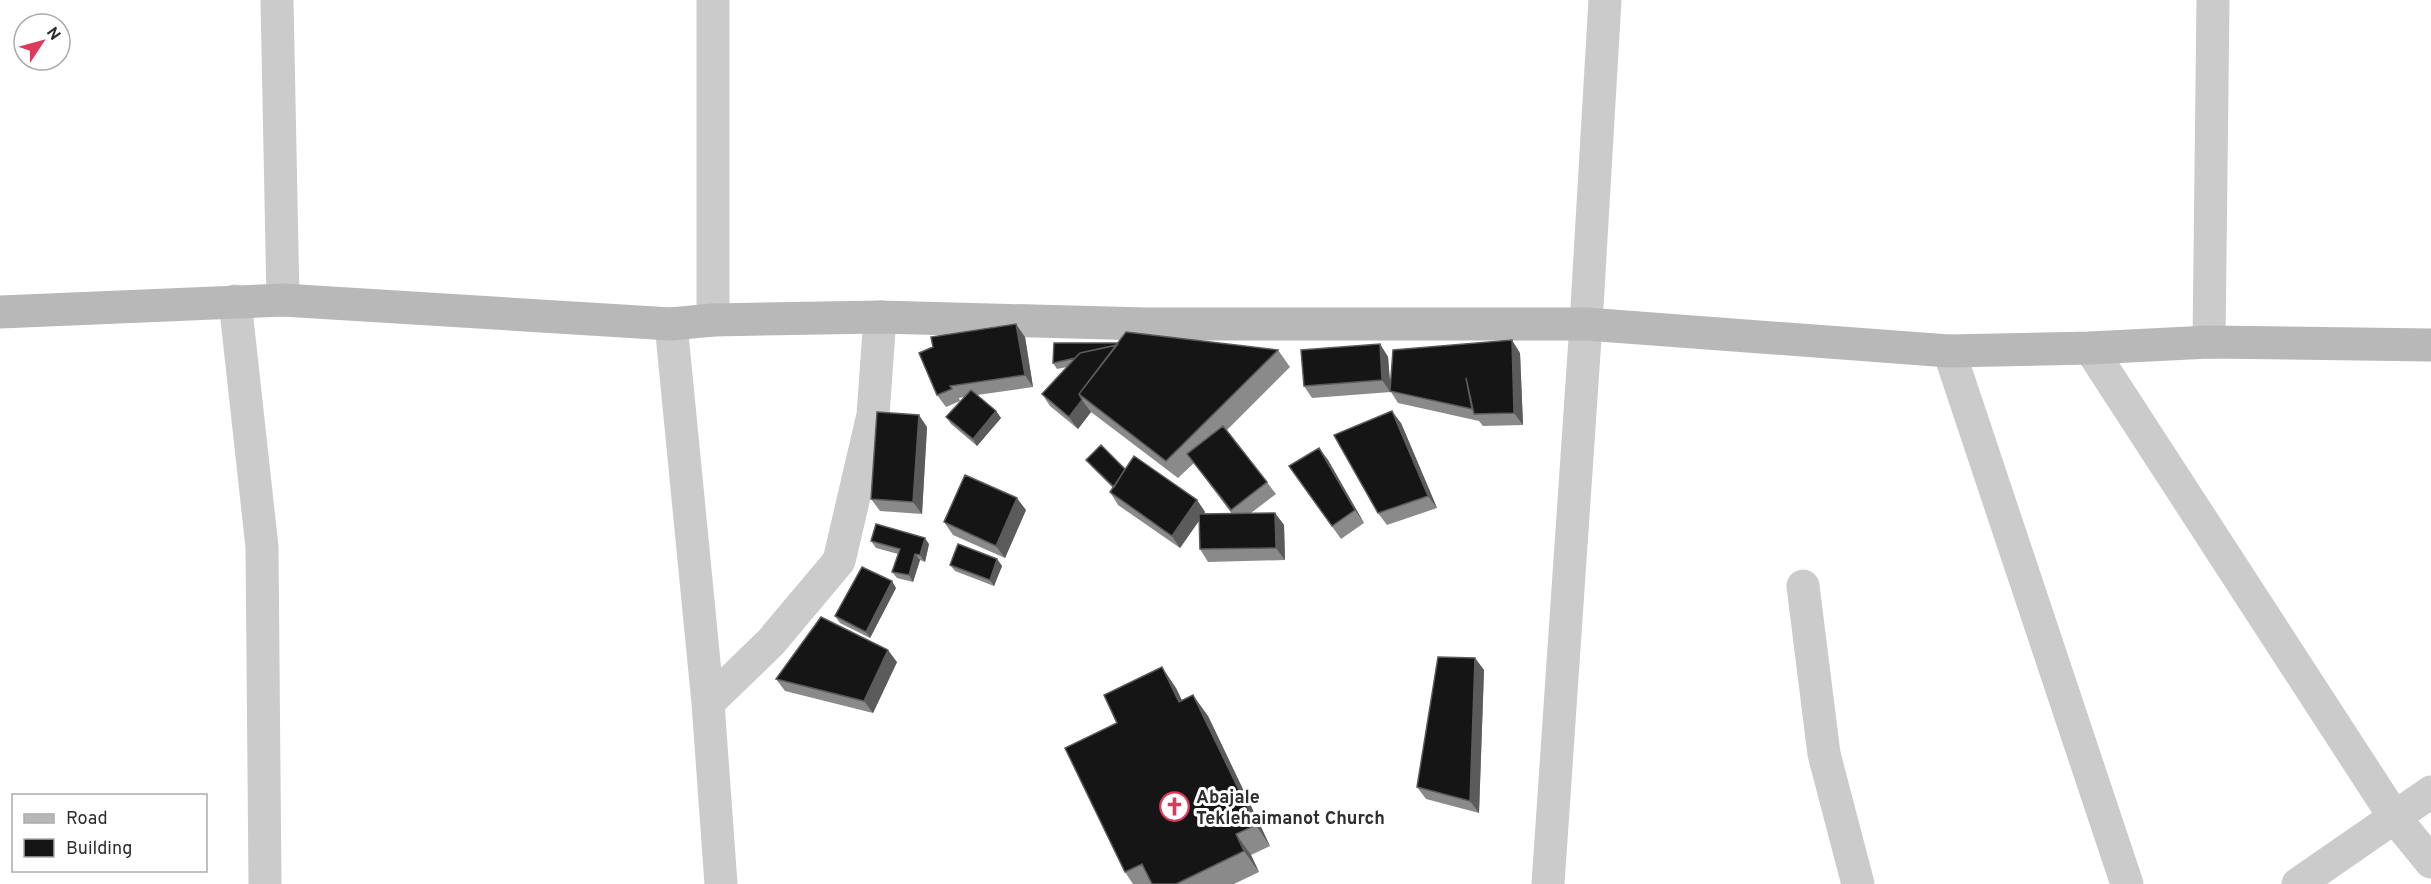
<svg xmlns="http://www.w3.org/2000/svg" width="2431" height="884" font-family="Overpass,sans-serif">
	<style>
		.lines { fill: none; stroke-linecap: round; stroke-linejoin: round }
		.street { stroke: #cbcbcb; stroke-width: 33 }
		.secondary { stroke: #b8b8b8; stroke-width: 33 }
		.wall { fill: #8a8a8a }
		.shaded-wall { fill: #5b5b5b }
		.building { fill: #151515; stroke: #5b5b5b; stroke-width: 1.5 }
		.labels { text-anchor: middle; stroke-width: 6; stroke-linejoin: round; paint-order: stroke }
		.poi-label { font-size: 18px; font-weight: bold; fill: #2e2e2e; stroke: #fff; text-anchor: start }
	</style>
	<rect width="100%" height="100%" fill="#fff"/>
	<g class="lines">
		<path class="street" d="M277,0L283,300
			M713,0V320
			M235,301L262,547L265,884
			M671,324L708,703L721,884
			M2209,342L2213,0
			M2090,348L2395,818L2431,862
			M1949,351L2127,884
			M1803,586L1824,754L1858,884
			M708,703L771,642L839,561L873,415L880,317
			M1548,884L1586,324L1605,0
			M2298,884L2431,792"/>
		<path class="secondary" d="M0,312L283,300L671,324L713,320L880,317L1146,324H1586L1949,351L2090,348L2209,342L2431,345"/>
	</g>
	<path class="wall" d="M1025,337L1033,387L977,395L996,411L1001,418L977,446L951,424L946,417L964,397L959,398L960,401L946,407L937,395Z
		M1054,343L1278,350L1290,367L1227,430L1276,494L1251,513H1275L1284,525L1285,560L1208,562L1200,549L1199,521L1180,548L1118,505L1110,492L1113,488L1091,466L1086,460L1125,469L1197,500L1205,512L1204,514H1232L1194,463L1178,478L1091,412L1078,429L1050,406L1042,394L1067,367L1057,369L1053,363Z
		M1380,344L1388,357L1390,384L1520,353L1523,425L1483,426L1479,421L1398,403L1391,392L1312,398L1304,386Z
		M1401,423L1437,508L1387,525L1378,513Z
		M927,427L922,514L880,511L871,499Z
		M1319,448L1328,460L1364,523L1341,539L1289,466Z
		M1026,510L1005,558L953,535L944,522Z
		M871,541L929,544L925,562L920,560L913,582L897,578L892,572L898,554L876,548Z
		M997,559L1002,566L994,586L955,571L950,565Z
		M896,588L870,638L840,623L835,616Z
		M1475,658L1484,670L1479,813L1426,799L1417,787Z
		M897,662L873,713L785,691L776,679Z
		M1176,688L1182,701L1208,716L1270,846L1251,855L1259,872L1234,884H1133L1125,872Z"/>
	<path class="shaded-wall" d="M1016,324L1025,337L1033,387L1025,375Z
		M1512,340L1520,353L1523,425L1514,413Z
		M1380,344L1388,357L1391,393L1382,380Z
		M1082,400L1091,412L1078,429L1069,417Z
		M996,411L1001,418L977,446L973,439Z
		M1392,411L1401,423L1437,508L1428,496Z
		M919,415L927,427L922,514L913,502Z
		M1319,448L1328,460L1364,523L1355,510Z
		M1017,498L1026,510L1005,558L996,546Z
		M1197,500L1205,512L1180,548L1172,536Z
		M1275,513L1284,525L1285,560L1276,548Z
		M925,538L929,544L925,562L920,555Z
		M915,554L920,560L913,582L909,575Z
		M997,559L1002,566L994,586L990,580Z
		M892,581L896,588L870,638L866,632Z
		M888,650L897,662L873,713L864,701Z
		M1475,658L1484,670L1479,813L1470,801Z
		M1162,667L1176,688L1193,723L1179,702Z
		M1193,695L1208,716L1270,846L1256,825Z
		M1236,834L1251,855L1259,872L1244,851Z"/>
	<path class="building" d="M1016,324L1025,375L950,386L952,389L937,395L919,353L933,347L931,337Z
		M1126,332L1278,350L1166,461L1079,394Z
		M1512,340L1514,413L1474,414L1466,378L1472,409L1390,391L1393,350Z
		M1054,343H1118L1117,345L1080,353L1075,358L1053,363Z
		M1380,344L1382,380L1304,386L1301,350Z
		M1117,345L1079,394L1082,400L1069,417L1042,394L1080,353Z
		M971,390L996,411L973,439L946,417Z
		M1392,411L1428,496L1378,513L1334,435Z
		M877,412L919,415L913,502L871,499Z
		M1223,426L1267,482L1231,510L1187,454Z
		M1101,445L1125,469L1114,487L1086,460Z
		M1319,448L1355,510L1332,526L1289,466Z
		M1134,456L1197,500L1172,536L1110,492Z
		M965,475L1017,498L996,546L944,522Z
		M1275,513L1276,548L1200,549L1199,514Z
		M876,524L925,538L920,555L915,554L909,575L892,572L900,549L871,541Z
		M958,544L997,559L990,580L950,565Z
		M862,567L892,581L866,632L835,616Z
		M821,617L888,650L864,701L776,679Z
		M1438,657L1475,658L1470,801L1417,787Z
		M1162,667L1179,702L1193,695L1256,825L1236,834L1244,851L1176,884H1152L1142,864L1125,872L1065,748L1117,723L1104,695Z"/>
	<defs>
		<symbol id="church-ring" viewBox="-11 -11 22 22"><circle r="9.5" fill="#fff" stroke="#de385d" stroke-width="1.5"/><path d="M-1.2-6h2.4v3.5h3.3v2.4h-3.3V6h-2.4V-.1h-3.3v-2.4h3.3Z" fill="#de385d"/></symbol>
	</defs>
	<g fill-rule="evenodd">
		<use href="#church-ring" x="1158" y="790" width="33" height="33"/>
	</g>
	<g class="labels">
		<g class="poi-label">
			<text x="1196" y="803">Abajale<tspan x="1196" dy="21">Teklehaimanot Church</tspan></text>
		</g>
	</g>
	<rect x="12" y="794" width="195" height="78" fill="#ffffff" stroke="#ababab" stroke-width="1.5"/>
	<rect x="24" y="814" width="30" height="9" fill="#b8b8b8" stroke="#ababab" stroke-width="1.5"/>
	<text x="66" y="824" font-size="18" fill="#2e2e2e">Road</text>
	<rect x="24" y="839" width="30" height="18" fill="#151515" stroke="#ababab" stroke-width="1.5"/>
	<text x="66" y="854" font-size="18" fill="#2e2e2e">Building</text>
	<g transform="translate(42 42) rotate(54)"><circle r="28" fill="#ffffff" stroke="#ababab" stroke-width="1.5"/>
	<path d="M0-4.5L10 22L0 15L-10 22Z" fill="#de385d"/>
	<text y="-9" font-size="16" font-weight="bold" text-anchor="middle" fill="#2e2e2e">N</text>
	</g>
</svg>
